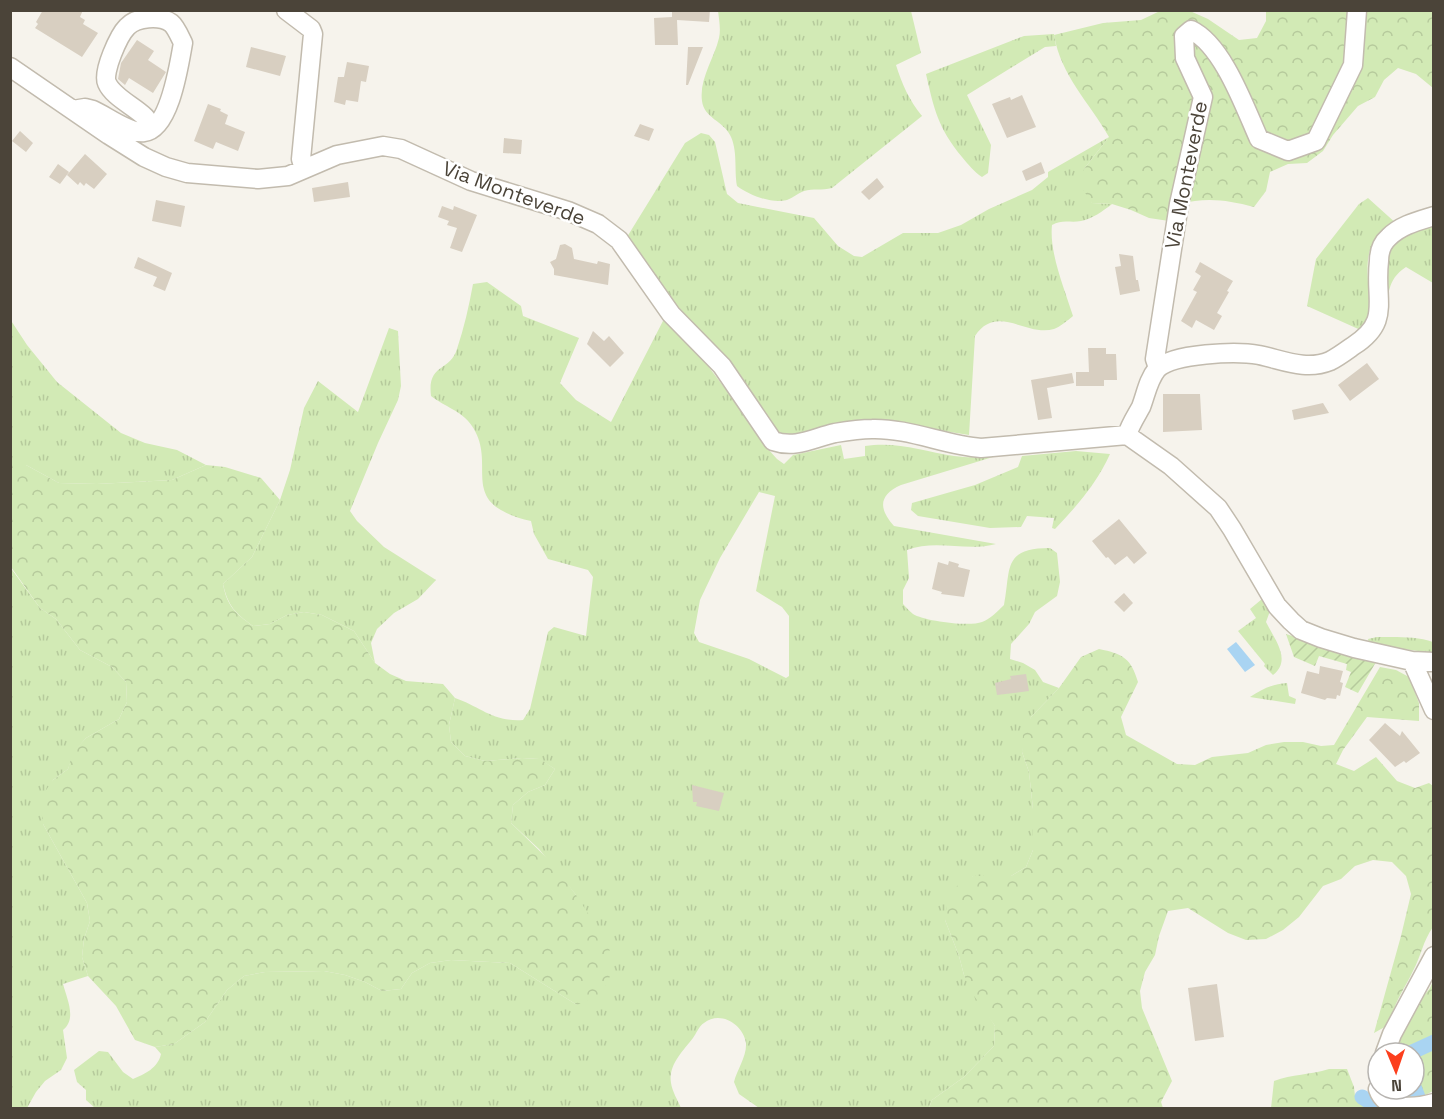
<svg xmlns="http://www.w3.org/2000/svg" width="1444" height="1119" font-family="'Space Grotesk',sans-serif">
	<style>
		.grass { fill: url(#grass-tufts); fill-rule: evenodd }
		.forest { fill: url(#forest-crowns) }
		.garden { fill: url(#garden-furrows) }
		.water { fill: #a9d4f2 }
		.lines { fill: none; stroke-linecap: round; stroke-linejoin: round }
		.canal { stroke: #a9d4f2; stroke-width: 15 }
		.building { fill: #d8cfc1 }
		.minor-casing { stroke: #c2bbae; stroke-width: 21 }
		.minor { stroke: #fff; stroke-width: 18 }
		.labels { text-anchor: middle; stroke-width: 5; stroke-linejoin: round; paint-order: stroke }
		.street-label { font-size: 20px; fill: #4b4439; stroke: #fff }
	</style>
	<defs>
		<pattern id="grass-tufts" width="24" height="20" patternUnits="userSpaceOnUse" patternTransform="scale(1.5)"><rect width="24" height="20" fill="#d2eab5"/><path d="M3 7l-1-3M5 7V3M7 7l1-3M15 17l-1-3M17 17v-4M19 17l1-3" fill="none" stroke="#b6ca9c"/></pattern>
		<pattern id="forest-crowns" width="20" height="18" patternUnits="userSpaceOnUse" patternTransform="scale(1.5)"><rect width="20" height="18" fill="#d2eab5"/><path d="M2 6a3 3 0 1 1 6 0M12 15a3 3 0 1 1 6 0" fill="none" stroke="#b6ca9c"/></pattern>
		<pattern id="garden-furrows" width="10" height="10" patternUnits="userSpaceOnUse" patternTransform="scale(1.5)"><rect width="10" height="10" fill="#d2eab5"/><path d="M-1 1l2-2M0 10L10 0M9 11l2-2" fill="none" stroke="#b6ca9c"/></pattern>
	</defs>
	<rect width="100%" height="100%" fill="#f6f3ec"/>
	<path class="grass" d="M718,11H911L921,53L896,65C902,84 909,100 922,116L832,188C822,191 813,188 804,191C798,193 793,198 787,200C771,204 749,195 737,186C734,170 738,150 730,135C723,121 704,118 702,101C699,79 714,59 719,38C721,30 719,19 718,11Z
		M1054,34L1056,46L1045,47L967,95L991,145L988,173L982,177C974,172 968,164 962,157C938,128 934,109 926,74L1024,36Z
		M701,133L709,135L715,142L727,194L738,203L814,218L838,246L854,256L862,257L903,233H938L961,225L989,209L1032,190L1048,177V172L1109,137L1084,169L1092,203L1112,204C1103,211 1092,219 1081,221C1070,223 1062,219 1052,225C1049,253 1065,290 1073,316C1068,320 1060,327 1054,329C1026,337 997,303 975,336L969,435L887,422L797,439L779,434L681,315L627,237L685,143Z
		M1368,198L1398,225C1391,229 1381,233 1375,240C1358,264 1377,304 1365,332L1307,306L1316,259L1359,204Z
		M1433,220V283L1406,267C1386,280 1389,296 1385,318L1384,255L1393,239Z
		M487,282L521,306L523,316L579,338L560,383L576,400L611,422L664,319L702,358L745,415L768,449L777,459L784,464L793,455L841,445L844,459L865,456V446C896,441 924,451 954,456C967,458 980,457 993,457L901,485C879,495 878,508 894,526L996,544C967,552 936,539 907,550L909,578L903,590V604C906,607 909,611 913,614C924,621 969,627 982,622C990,619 998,611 1004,605C1011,569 1002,548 1050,548L1057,553L1060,582L1057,596L1035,612L1029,624L1011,644L1010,659L1023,663L1035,670L1043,682L1059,688L1031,717L1022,752L1029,772L1033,809V850L1026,867L1011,876H973L945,920L959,956L964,975L995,1026L994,1046L964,1077L932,1100L929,1108H759L739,1094L734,1082C737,1070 747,1056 746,1043C743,1024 720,1010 704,1023C699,1026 696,1034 693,1038C683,1051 668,1065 671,1083C672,1091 678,1101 681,1108H95L86,1100V1090L77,1082L74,1070L99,1051L108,1052L123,1072L133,1079C145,1074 158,1068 161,1054L155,1047L174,1044L205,1022L227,990L244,976L265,972L324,971L345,975L365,982L382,991L401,989L412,973L430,963L451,960L510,963L577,1005L576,895L539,849L511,823L513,805L528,792L545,785L555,769L539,759L522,758L485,761L465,756L451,742L449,725L455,698C481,707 493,722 523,720L530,709L548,632L554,627L586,636L593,577L588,570L548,559L534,534L531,521C454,503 499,466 472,426C462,411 445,407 431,396C427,363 450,372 457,349C464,328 469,306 473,284ZM759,492L775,496L756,591L782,607L789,616V676L786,678L749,659L699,642L694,633L700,600L720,558Z
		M10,319L27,345L57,382L121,433L145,443L177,450L206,465L172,480L97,484L59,483L26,465H11Z
		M389,328L398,331L401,386L398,400L378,443L350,511L357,521L384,547L436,580L418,599L394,613L377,629L371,643L375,663L354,631L322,615L304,612L287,615L270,624L253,626C235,613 228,606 223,584L252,557L280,500L290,470L304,408L318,381L358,412Z
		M1076,451L1110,454C1097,483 1077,506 1055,529L1052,528L1054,518L1027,516L1021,527L990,528L918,516L911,510L912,503L975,485L1018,467L1022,456Z
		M10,567L40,608L56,619L80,650L112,667L126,682L127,702L119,719L86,738L74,752L68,769L53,780L43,824L87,903L90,921L84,939L82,957L88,976L63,984C67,999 77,1019 63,1030L67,1058L61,1070L45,1081L36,1092L27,1108H10Z
		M1262,599L1270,611L1266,622C1275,640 1292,660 1273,675L1264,666L1265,664L1238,631L1256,618L1250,609Z
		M1377,637C1396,637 1416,636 1433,642V653L1381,646L1369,643L1368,639Z
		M1287,683L1289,696L1296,699L1295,704L1250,697C1262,689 1272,684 1287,683Z"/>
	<path class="forest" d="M1160,11H1190L1208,19L1239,40L1257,38L1266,21V11H1433V88L1416,74L1398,68L1384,80L1375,97L1358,106L1333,135L1323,151L1307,163L1288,164L1270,172L1266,191L1254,207C1227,200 1207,197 1179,204L1169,221L1149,218L1131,210L1112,204L1092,203L1081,187L1084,169L1109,137C1089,102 1061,76 1054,35L1103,23L1141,20Z
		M11,465H26L59,483L97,484L172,480L206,465L225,467L261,478L280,500L252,557L223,584C227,606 235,613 253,626L270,624L287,615L304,612L322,615L354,631L375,663L390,674L406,681L443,684L455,698L449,725L451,742L465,756L485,761L522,758L540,759L555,769L545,785L528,792L513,805L511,823L553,864L576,895L608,944L613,964L608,983L595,998L577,1005L510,963L451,960L430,963L412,973L401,989L382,991L365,982L345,975L324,971L265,972L244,976L227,990L205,1022L174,1044L155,1047L135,1040L116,1006L88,976L82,957L84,939L90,921L87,903L43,824L41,809L42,796L53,780L68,769L73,752L86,738L119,719L127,702L126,682L112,667L80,650L56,619L40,608L11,567Z
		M1099,649C1123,654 1131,658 1138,682L1121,717L1126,735L1177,764L1195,765L1212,757L1248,753L1266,745L1284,742H1303L1321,746L1334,745L1380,667L1396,670L1409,677L1419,703V721L1367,717L1343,750L1336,764L1354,771L1376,757L1397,781L1415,788L1429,783L1433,786V927C1423,941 1421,956 1413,971C1404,990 1394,1002 1390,1024L1374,1033L1401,936L1411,894L1406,876L1392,862L1373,860L1355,866L1341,879L1323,886L1299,917L1283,930L1266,939L1246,940L1228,933L1188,908L1168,911L1159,936L1155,955L1145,972L1140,991L1142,1008L1172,1081L1161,1102L1163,1108H929L932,1100L964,1077L994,1046L995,1026L972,993L964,975L959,956L945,920L947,902L957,886L973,876H1011L1026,867L1033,850V809L1029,772L1022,752L1023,733L1031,717L1059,688L1081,657Z
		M1433,981V1091C1419,1099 1402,1104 1390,1089H1414V1053H1393L1411,1012L1430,988Z
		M1329,1069H1347L1354,1087L1355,1096L1371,1108H1271L1274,1081C1292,1074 1310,1075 1329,1069Z"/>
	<path class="garden" d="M1286,634L1376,662L1358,693L1345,687L1351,672L1346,670L1347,664L1319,656L1315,666L1294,657Z"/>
	<path class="water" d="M1236,642L1255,665L1245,672L1227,649Z"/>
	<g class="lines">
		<path class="canal" d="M1410,1053L1434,1042
			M1414,1087L1418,1097
			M1362,1097L1380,1108"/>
	</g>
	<path class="building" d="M43,10H83L80,17L85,20L83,24L98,33L82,57L35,28L38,24L36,22Z
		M672,10H710L709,22L677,20L678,45H655L654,18L672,17Z
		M137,40L154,51L148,60L166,72L153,93L129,78L125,85L118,79L121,63Z
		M251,47L286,56L280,76L246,67Z
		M688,47H703L688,85H686Z
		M347,62L369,66L366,82L361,81L358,102L346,100L345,105L334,102L338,77H344Z
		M1022,95L1036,127L1007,138L992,104L1010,97L1011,100Z
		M208,104L221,109L220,111L228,115L225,124L245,132L238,151L216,142L213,149L194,141Z
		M640,124L654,129L649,141L634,136Z
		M20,131L33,143L26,152L12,141Z
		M504,138L522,140L521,154L503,153Z
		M85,154L107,174L94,189L86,183L84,186L80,182L78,185L67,175Z
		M1041,162L1045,173L1026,181L1022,171Z
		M58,164L69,172L60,184L49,177Z
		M877,178L884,187L869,200L861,192Z
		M348,182L350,197L314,202L312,188Z
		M156,200L185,206L181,227L152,221Z
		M442,206L453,210L454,206L477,215L462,252L450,248L457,228L447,225L449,221L438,217Z
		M565,244L572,248L574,259L597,264L598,261L610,264L608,285L554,275V269L550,262L556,259L560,245Z
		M1119,254L1133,256L1136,280H1138L1140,291L1120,295L1115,267L1121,266Z
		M138,257L172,273L165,291L153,286L157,277L134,268Z
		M1200,262L1233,281L1227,291L1229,292L1217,313L1222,316L1214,330L1196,320L1192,328L1181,321L1197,292L1193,290L1201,276L1195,272Z
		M593,331L604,341L609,336L624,353L610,367L587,344Z
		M1088,348H1106V354H1116L1117,380H1104V386H1076V372H1089Z
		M1367,363L1379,379L1350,401L1338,385Z
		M1072,373L1074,383L1047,388L1052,418L1038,420L1031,380Z
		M1163,394H1200L1202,430L1163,432Z
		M1323,403L1329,413L1294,420L1292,410Z
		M1119,519L1147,553L1134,564L1127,556L1115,565L1108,557L1106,558L1092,541Z
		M949,561L959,564L958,567L970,570L964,597L941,594L942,592L932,589L938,562L948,565Z
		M1124,593L1133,603L1124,612L1114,602Z
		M1320,666L1343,671L1340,682L1343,683L1340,696L1337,695L1336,699L1327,698L1325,700L1301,693L1307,671L1319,674Z
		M1026,674L1029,691L997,695L995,683L1011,679L1010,676Z
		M1385,723L1400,736L1402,731L1420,753L1406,763L1404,761L1395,767L1369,740Z
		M692,785L724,793L719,811L696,806L697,802H693Z
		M1217,984L1224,1037L1195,1041L1188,988Z"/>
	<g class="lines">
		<defs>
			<path id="minor" d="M286,10L311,29L313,34L301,159L304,169
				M10,67L109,135L144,157L166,167L187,173L258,179L288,176L337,155L383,146L401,149L471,181L568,211L598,224L619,240L671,314L722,366L773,441C796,449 813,438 835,433C847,431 860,429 872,429C908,428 945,445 981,448L1127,435L1171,466L1218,508L1232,529L1277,606L1291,621L1301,630L1321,638L1354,648L1412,661L1434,662
				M73,110L85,108L93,110C105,115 130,134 144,132C170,129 179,65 183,43C180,37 176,27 171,23C160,15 136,17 127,27C119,35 102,72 107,83C113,97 134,106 145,117C148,120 150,125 152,129
				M1158,368L1155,359L1179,204L1203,97L1185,58L1184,36L1191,30C1223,45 1245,108 1259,139L1288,151L1316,141L1353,65L1357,10
				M1127,435C1130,425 1136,416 1141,407C1146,394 1148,380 1157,369C1173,353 1237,351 1259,355C1283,360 1306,371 1330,361C1338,357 1346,351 1353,346C1392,321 1374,301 1379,261C1379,252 1382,243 1389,237C1401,225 1418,221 1434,216
				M1412,661L1434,710
				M1385,1053L1392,1034L1434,956
				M1378,1089C1386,1112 1416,1108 1434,1103"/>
		</defs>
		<use href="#minor" class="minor-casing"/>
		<use href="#minor" class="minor"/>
	</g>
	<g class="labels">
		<g class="street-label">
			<text transform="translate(1186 175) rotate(-79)" y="7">Via Monteverde</text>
			<text transform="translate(514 193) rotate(20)" y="7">Via Monteverde</text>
		</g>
	</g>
	<rect width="1444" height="1119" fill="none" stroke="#4b4439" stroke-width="24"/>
	<g transform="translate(1396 1071) rotate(178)"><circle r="28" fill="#ffffff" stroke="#b7b4b0" stroke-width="1.5"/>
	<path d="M0-4.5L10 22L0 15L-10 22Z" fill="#fc3f1d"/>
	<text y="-9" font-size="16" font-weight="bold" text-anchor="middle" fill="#4b4439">N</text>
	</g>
</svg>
